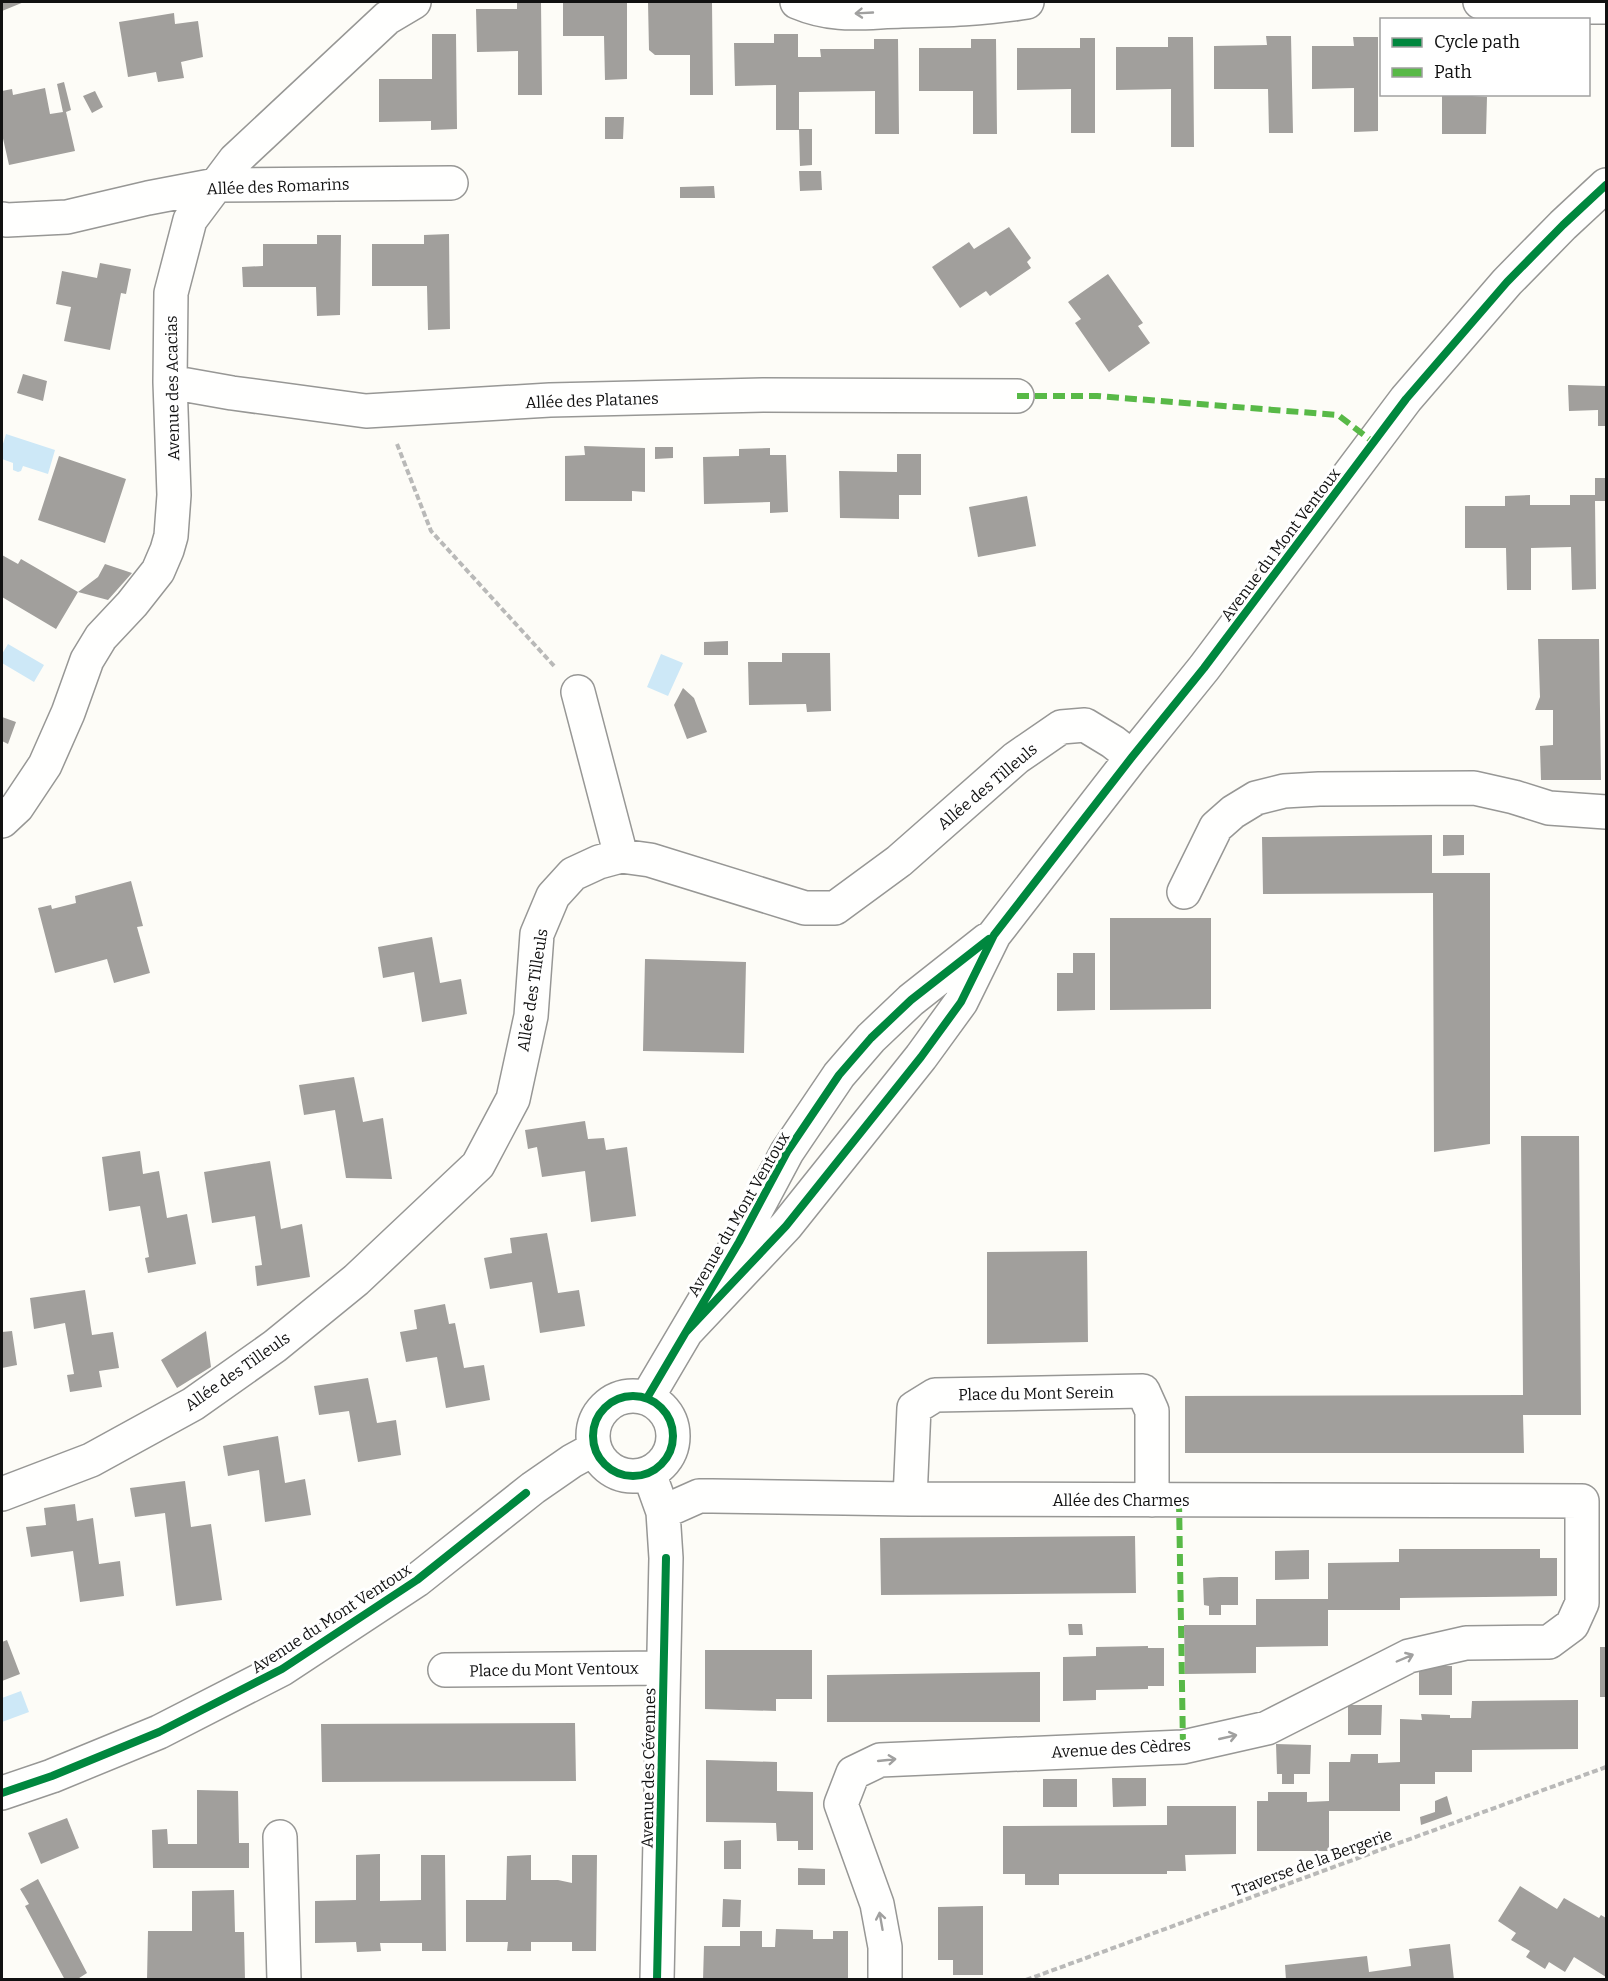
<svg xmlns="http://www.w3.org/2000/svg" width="1608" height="1981" font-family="Bitter,serif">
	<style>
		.water { fill: #cde8f7 }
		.building { fill: #a19f9c }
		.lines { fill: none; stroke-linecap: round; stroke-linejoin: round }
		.minor-casing { stroke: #979795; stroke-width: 36 }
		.path { stroke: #b9b9b8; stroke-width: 4; stroke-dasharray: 6 3; stroke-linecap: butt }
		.minor { stroke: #fffffe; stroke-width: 33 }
		.quiet { stroke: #58b947; stroke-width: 6; stroke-dasharray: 12 6; stroke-linecap: butt }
		.cycleway-casing { stroke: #fff; stroke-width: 11 }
		.cycleway { stroke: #00873e; stroke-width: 8 }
		.oneway { stroke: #a0a09f }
		.labels { text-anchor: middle; stroke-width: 6; stroke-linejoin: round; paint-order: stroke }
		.street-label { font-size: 16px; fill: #111; stroke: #fff }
	</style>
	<rect width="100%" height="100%" fill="#fdfcf7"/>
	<path class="water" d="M6,434L55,450L48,474L23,466L21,471L18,472L13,470V463L2,459V447Z
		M8,644L44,665L34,682L2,663V654Z
		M661,654L683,663L668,696L647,687Z
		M21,1691L29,1712L2,1722V1698Z"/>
	<path class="building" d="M2,2H24L2,11Z
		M517,2H541L542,95H518V51L477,52L476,9H517Z
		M563,2H627V79L605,80L604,36H563Z
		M648,2H712L713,95H690V55H655L649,50Z
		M174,13L175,24L198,21L203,57L181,62L184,78L158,82L156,72L128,77L119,22Z
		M432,34H456L457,129L431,130V121L379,122V79H432Z
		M774,34H798V57H821L820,49H874V39H898L899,134H875V91L799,92V130H776V85L735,86L734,43H774Z
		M1266,36H1291L1293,133H1269L1268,89H1214V46L1267,45Z
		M1168,37H1193L1194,147H1171V89L1116,90V47H1168Z
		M1353,37H1378V131L1354,132V88L1312,89V46H1354Z
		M1080,38H1095V133H1071V89L1017,90V48H1080Z
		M971,39H996L997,134H973V91H919V48H971Z
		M64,82L71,110L66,112L75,151L9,165L2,134V91L12,89L13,95L45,88L50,114L63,112L57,84Z
		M95,91L103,107L92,113L83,96Z
		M1442,94L1487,97L1486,134H1442Z
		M605,117H624L623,139H605Z
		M799,129H812V165L800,166Z
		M799,171H821L822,190L800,191Z
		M714,186L715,198H680V187Z
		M1009,227L1031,258L1027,262L1031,268L990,296L986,291L960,308L932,267L969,242L974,249Z
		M449,234L450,329L428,330L427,286H372V244H424V235Z
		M317,235H341L340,315L317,316L316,287H243L242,267L263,266V244H317Z
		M100,263L131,269L126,294L121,293L110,350L64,341L71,307L56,304L62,271L97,278Z
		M1108,274L1143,323L1138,326L1150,343L1109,372L1075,323L1081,319L1068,302Z
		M23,374L47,381L43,401L17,393Z
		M1568,385L1606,386V426H1598V410L1569,411Z
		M584,446L645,448V492L632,491V501H565V456L585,455Z
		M655,447H673V458L655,459Z
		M770,448V455H786L788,512L770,513V502L704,504L703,457L739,456V449Z
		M897,454H921V495H899V519L840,518L839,471L897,472Z
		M59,456L126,479L105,543L38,520Z
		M1595,478H1606V501H1595L1596,589L1572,590L1571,547L1531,548V590H1507L1506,548H1465V506H1505V496L1530,495V505H1570V495H1595Z
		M1027,496L1036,546L978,557L969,507Z
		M2,555L18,564L21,559L78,592L56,629L2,597Z
		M105,564L132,573L108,600L78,592L98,577Z
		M1538,639H1599L1601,780H1541L1540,746L1553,745V710H1535L1540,697Z
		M728,641V655H704V642Z
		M782,653H830L831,711L807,712L806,704L749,705L748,662H782Z
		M683,688L694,698L707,732L687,739L674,705Z
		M2,717L16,722L8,744L2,741Z
		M1432,835V873H1490V1144L1434,1152L1433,893L1263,894L1262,837Z
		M1443,835H1464V855L1443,856Z
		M131,881L143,926L137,927L150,973L114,983L107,959L55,973L38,908L51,905L52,909L76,903L75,896Z
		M1110,918H1211V1009L1110,1010Z
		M432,937L440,983L461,979L467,1014L422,1022L414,972L383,978L378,947Z
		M1073,953H1095V1010L1057,1011V973H1073Z
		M645,959L746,962L744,1053L643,1051Z
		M354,1077L363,1122L383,1118L392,1179L346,1178L335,1110L304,1115L299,1085Z
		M585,1121L588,1139L604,1138L606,1150L627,1147L636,1216L591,1222L585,1171L542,1177L537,1147L528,1149L525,1130Z
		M1521,1136H1579L1581,1415H1523L1524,1453H1185V1396L1523,1395Z
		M140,1151L143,1174L159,1171L167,1218L187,1214L196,1264L148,1273L145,1258L149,1257L140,1206L109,1211L102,1157Z
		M270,1161L281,1229L302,1224L310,1277L257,1286L255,1266L262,1265L255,1216L212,1223L204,1172Z
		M547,1233L558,1293L579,1290L585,1326L540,1333L532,1282L490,1289L484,1258L512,1253L510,1238Z
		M1087,1251L1088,1342L987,1344V1252Z
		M85,1290L92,1335L113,1332L119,1368L99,1371L102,1387L70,1392L67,1375L74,1374L65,1323L34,1329L30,1298Z
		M445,1304L449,1324L455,1323L464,1368L484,1365L490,1400L446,1408L437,1357L406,1362L400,1332L417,1329L414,1310Z
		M12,1331L17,1365L2,1368V1332Z
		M206,1331L211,1367L177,1388L161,1360Z
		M368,1378L377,1423L396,1420L401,1455L358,1462L349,1411L319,1415L314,1386Z
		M278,1436L285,1483L305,1479L311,1515L265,1522L259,1470L228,1476L223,1446Z
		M185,1481L191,1527L211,1524L222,1600L176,1606L165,1513L135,1517L130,1488Z
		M75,1504L77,1521L93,1518L99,1564L120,1561L124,1596L80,1602L73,1551L31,1557L26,1527L46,1525L44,1508Z
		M1135,1536L1136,1593L881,1595L880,1538Z
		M1399,1549H1540V1558H1557V1596L1400,1598V1610H1328V1646L1256,1647V1673L1185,1674L1184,1625H1256V1599H1328V1563L1399,1562Z
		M1309,1550V1579L1275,1580V1551Z
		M1220,1577H1238V1605H1221V1615H1209V1606L1204,1605L1203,1578Z
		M1068,1624H1082L1083,1635H1069Z
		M7,1640L20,1674L2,1681V1642Z
		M1148,1646V1648H1164V1686H1148V1689L1096,1690V1700L1063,1701V1657L1096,1656V1647Z
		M1600,1647H1606V1697H1600Z
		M705,1650H812V1699H776V1711L705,1709Z
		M1419,1666H1452V1695H1419Z
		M1040,1672V1722H827V1675Z
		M1578,1700V1749L1472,1750V1772H1435V1784H1400V1811H1329V1851H1257V1801H1268V1792H1307V1802L1329,1801V1762H1350L1351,1754H1378V1763L1400,1762V1719L1422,1720L1421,1714L1450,1715V1718H1471L1472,1701Z
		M1348,1705H1382L1381,1735H1348Z
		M575,1723L576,1781L322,1782L321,1724Z
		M1276,1744L1311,1745L1310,1774H1294V1784H1282V1774H1277Z
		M706,1760L777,1762V1791L813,1792V1850H798V1841H777L776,1823L706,1822Z
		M1112,1778H1146V1806L1113,1807Z
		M1043,1779H1077V1807H1043Z
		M197,1790L238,1791L239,1843H249V1868H153L152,1830L167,1829L168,1844H197Z
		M1447,1796L1452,1814L1421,1825L1420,1817L1435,1812V1801Z
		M1167,1806H1236V1854L1185,1855L1186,1871H1167V1874H1059V1885H1025V1874H1003V1826L1167,1825Z
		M67,1818L79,1848L41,1864L28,1833Z
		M741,1840V1869H724V1841Z
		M380,1854V1901L421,1900V1855H445L446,1951H422V1943H380L381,1951L357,1952L356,1942L315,1943V1901L356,1900V1855Z
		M531,1855V1880H558L572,1883V1855H597L596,1951H572V1942H531V1951H507L508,1942H466V1900H506L507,1856Z
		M798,1868L825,1869V1885H798Z
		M38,1879L87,1973L76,1980H65L25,1906L29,1904L20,1889Z
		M1520,1886L1557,1909L1564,1898L1599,1918L1601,1915L1606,1918V1977L1574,1957L1565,1972L1549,1962L1545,1969L1526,1957L1530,1951L1511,1940L1516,1933L1498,1921Z
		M234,1890L235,1932H244L245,1980H147L148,1931H192V1891Z
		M723,1899L741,1900L740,1927H722Z
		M983,1906V1975H953V1960H938V1907Z
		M776,1929L813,1930V1939H833V1931H848V1980H703L704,1946H740V1931H762V1947H775Z
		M1450,1944L1454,1980H1286L1285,1965L1367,1956L1369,1972L1411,1966L1409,1949Z"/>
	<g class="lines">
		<defs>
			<path id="minor" d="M797,2C835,18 863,12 902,11C945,10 985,9 1027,2
				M1480,2L1524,7H1606
				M2,219L7,220L67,217L148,198L216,185L451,183
				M170,382L232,393L366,411L550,400L763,395L1017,396
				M578,692L621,856
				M2,821L17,807L45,765L68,713L87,660L101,637L132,604L158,571L167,550L171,536L174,495L170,382L171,293L190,220L235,160L387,18L414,2
				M1184,892L1216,827L1233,812L1256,798L1284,791L1319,789L1474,788L1514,797L1549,808L1606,812
				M686,1332L786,1226L921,1057L961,1002L994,935L1132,757L1204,668L1406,399L1507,282L1563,225L1606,185
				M593 1436a40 40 0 1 1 80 0a40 40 0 1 1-80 0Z
				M647,1398L739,1242L787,1152L839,1075L871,1038L911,1000L987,940
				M649,1473L663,1512L666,1558L657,1980
				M2,1494L91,1460L193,1404L275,1346L356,1280L478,1165L513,1099L531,1016L537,934L553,896L573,874L599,862L621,856L650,860L805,908H835L899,861L1016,758L1061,727L1085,725L1113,742L1132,757
				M910,1499L914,1408L935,1395L1143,1391L1152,1411V1500
				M663,1512L699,1496H712L910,1499L1582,1501
				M445,1670L663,1668
				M2,1793L52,1776L159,1732L282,1669L417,1580L533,1488L572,1461L594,1449
				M280,1837L284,1980
				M885,1980V1947L877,1904L841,1804L853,1773L880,1760L1183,1747L1267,1728L1409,1656L1466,1643L1549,1642L1572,1625L1582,1603V1501"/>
		</defs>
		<use href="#minor" class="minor-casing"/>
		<path class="path" d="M397,444L431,531L555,667
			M1026,1980L1606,1767"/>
		<use href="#minor" class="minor"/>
		<path class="quiet" d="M1017,396H1097L1338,415L1373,442
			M1179,1500L1183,1747"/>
		<defs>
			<path id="cycleway" d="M686,1332L786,1226L921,1057L961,1002L994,935L1132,757L1204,668L1406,399L1507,282L1563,225L1606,185
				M593 1436a40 40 0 1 1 80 0a40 40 0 1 1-80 0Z
				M647,1398L739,1242L787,1152L839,1075L871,1038L911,1000L989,939
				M2,1793L52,1776L159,1732L282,1669L417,1580L526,1493
				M657,1980L666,1558"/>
		</defs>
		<use href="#cycleway" class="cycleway-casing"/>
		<use href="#cycleway" class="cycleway"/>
	</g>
	<defs><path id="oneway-shaft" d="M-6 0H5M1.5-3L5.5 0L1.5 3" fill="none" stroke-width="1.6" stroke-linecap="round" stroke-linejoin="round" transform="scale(1.5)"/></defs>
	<g class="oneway">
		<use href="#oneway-shaft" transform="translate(864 13) rotate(177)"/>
		<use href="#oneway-shaft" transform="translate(1405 1658) rotate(-23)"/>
		<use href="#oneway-shaft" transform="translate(1228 1737) rotate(-13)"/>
		<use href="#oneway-shaft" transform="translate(887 1760) rotate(-6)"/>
		<use href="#oneway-shaft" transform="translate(881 1921) rotate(-100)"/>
	</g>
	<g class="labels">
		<g class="street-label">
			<text transform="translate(278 186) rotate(-2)" y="6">Allée des Romarins</text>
			<text transform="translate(172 388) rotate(-91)" y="6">Avenue des Acacias</text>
			<text transform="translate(592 400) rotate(-2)" y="6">Allée des Platanes</text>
			<text transform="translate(1280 544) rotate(-53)" y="6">Avenue du Mont Ventoux</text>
			<text transform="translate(987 786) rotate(-40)" y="6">Allée des Tilleuls</text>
			<text transform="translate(532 990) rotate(-81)" y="6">Allée des Tilleuls</text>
			<text transform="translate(738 1214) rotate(-60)" y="6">Avenue du Mont Ventoux</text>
			<text transform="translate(237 1371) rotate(-35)" y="6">Allée des Tilleuls</text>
			<text transform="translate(1036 1393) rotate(-1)" y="6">Place du Mont Serein</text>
			<text x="1121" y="1506">Allée des Charmes</text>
			<text transform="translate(331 1618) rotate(-33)" y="6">Avenue du Mont Ventoux</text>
			<text transform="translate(554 1669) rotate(-1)" y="6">Place du Mont Ventoux</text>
			<text transform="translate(1121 1748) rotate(-3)" y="6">Avenue des Cèdres</text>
			<text transform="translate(648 1768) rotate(-89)" y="6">Avenue des Cévennes</text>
			<text transform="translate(1312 1862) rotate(-20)" y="6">Traverse de la Bergerie</text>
		</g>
	</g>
	<rect width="1608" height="1981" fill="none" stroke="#111111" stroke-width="6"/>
	<rect x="1380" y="18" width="210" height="78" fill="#ffffff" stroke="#a0a0a0" stroke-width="1.5"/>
	<rect x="1392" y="38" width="30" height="9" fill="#00873e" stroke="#a0a0a0" stroke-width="1.5"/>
	<text x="1434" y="48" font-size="18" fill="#111111">Cycle path</text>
	<rect x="1392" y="68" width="30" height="9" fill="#58b947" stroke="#a0a0a0" stroke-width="1.5"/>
	<text x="1434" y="78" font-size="18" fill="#111111">Path</text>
</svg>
